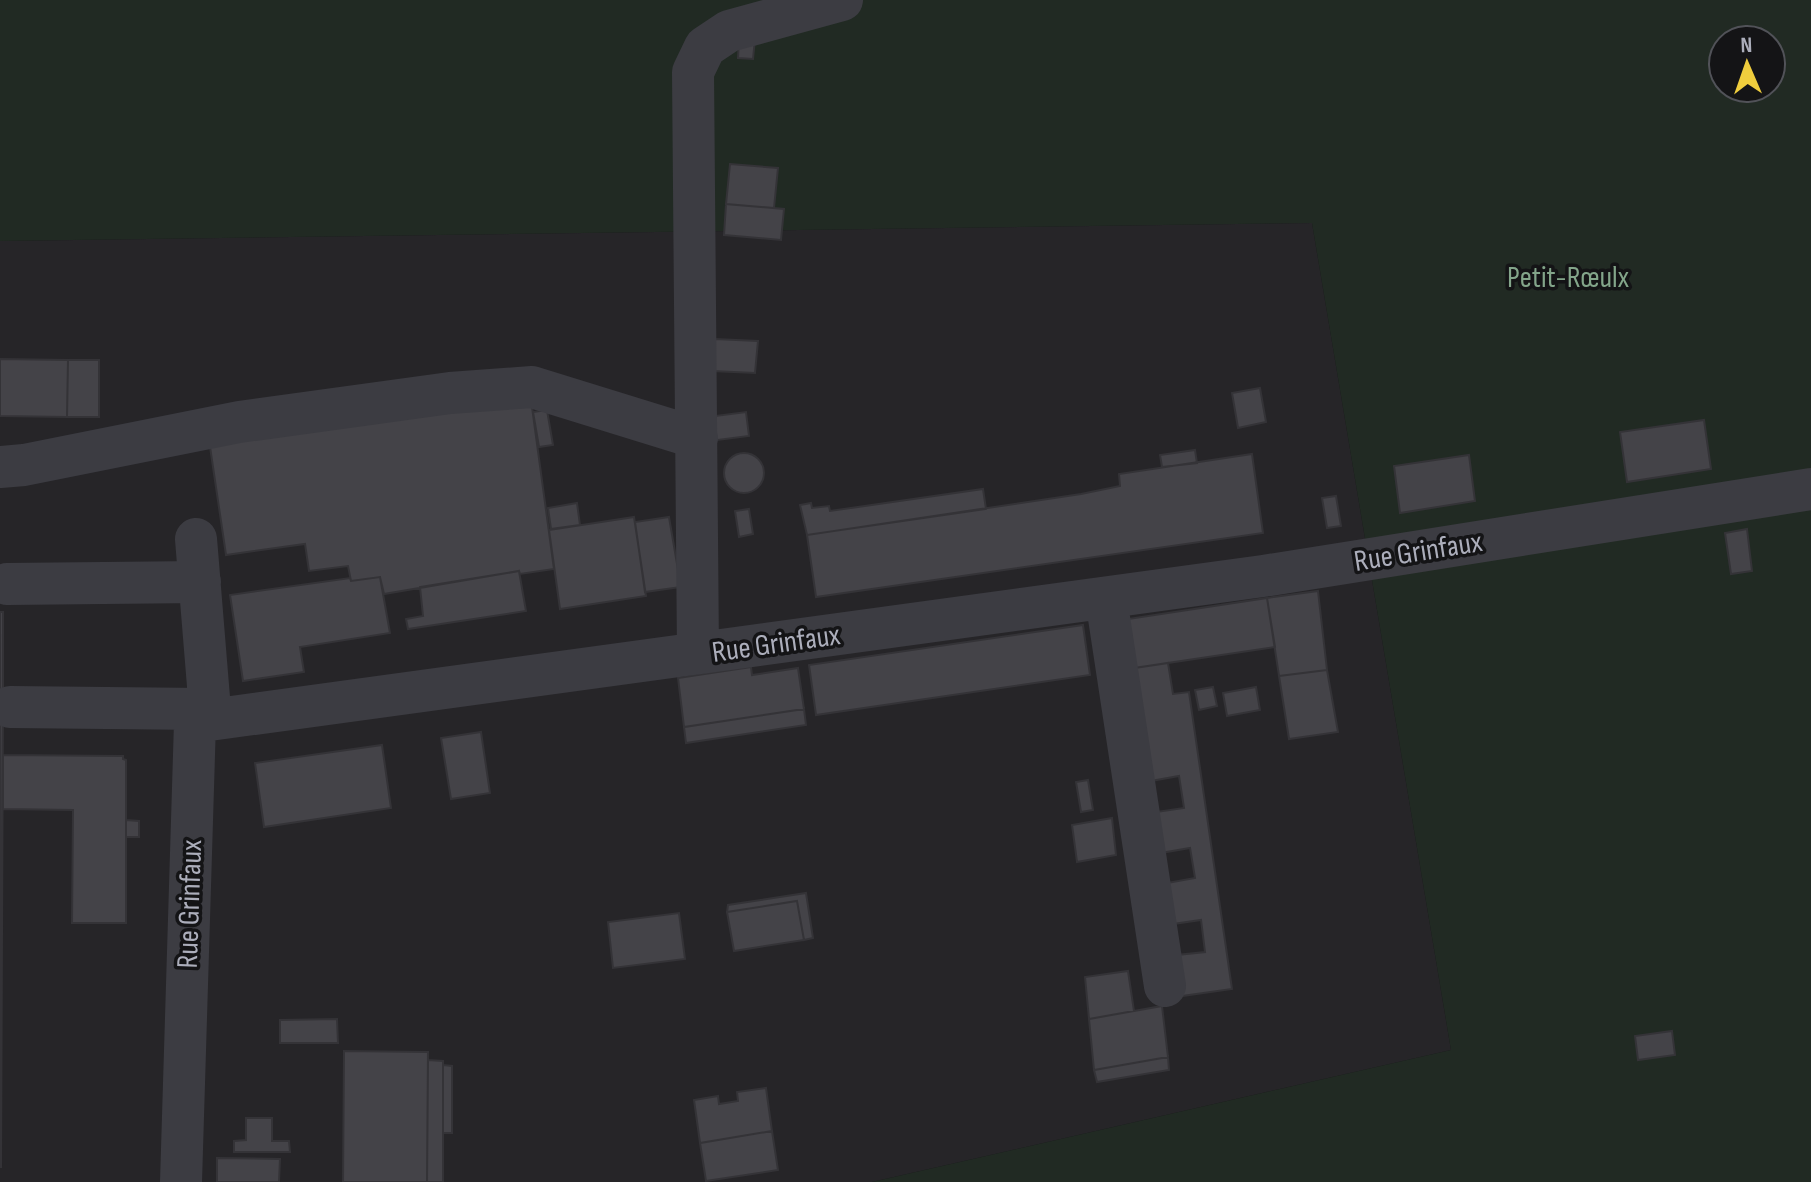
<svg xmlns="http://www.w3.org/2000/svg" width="1811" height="1182" font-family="'Sofia Sans Condensed',sans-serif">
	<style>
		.built { fill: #262528 }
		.green { fill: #212a23; fill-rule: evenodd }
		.building { fill: #444348; stroke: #343337; stroke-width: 2 }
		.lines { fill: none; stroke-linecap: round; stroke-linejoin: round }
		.minor { stroke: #3c3c42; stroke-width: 42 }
		.labels { text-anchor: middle; stroke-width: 7; stroke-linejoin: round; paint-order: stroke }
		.park-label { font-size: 30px; fill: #83a58a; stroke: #141416 }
		.street-label { font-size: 30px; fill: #acaebb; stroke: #141416 }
	</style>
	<rect width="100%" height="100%" fill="#19191b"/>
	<path class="built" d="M1312,223L1451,1050L872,1182H0V241Z"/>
	<path class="green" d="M0,0H1811V1182H872L1451,1050L1312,223L0,241ZM1723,40H1771V88H1723Z"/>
	<path class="building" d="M739,38L755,39L753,59L738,58Z
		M730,164L778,168L774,208L726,204Z
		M726,204L784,209L781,240L724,235Z
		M715,339L758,341L755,373L712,371Z
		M0,359L68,360L67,417L0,416Z
		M68,360H99V417H67Z
		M1260,388L1266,422L1238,428L1232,393Z
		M530,392L554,569L520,574L519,571L384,594L380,577L351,581L348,566L309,571L305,544L226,555L209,440Z
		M547,410L553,445L539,447L533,412Z
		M746,412L749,436L710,441L707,417Z
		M1704,420L1711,469L1627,482L1620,432Z
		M1195,450L1197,463L1162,467L1160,455Z
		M724 473a20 20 0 1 1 40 0a20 20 0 1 1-40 0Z
		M1252,454L1263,533L816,597L807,535L1081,494L1120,486L1119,474Z
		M1469,455L1475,501L1400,513L1394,466Z
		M983,489L986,509L807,535L800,505L811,503L812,508L829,506L830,511Z
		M1336,496L1341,526L1327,528L1322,498Z
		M577,503L580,525L551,529L548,508Z
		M749,509L753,534L739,537L735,511Z
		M634,517L646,596L560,609L549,530Z
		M669,517L681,587L645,592L635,522Z
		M1747,529L1752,571L1731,574L1725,533Z
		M519,571L526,611L408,629L406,619L423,616L420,587Z
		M380,577L390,633L300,647L304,672L243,681L230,595L350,578L351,581Z
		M1318,591L1327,670L1279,676L1267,598Z
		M1267,598L1275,647L1134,668L1128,619Z
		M0,612H3V700L1,1168Z
		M1083,625L1090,675L816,715L809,665Z
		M1168,663L1173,694L1189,692L1232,989L1182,996L1177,955L1205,952L1201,920L1173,924L1167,883L1195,878L1190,848L1161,853L1156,812L1184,808L1179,776L1151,781L1134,668Z
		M751,667L752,675L798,668L804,709L684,727L678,678Z
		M1327,670L1338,732L1289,739L1279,676Z
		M1213,687L1217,706L1199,710L1195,690Z
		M1256,687L1260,710L1227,716L1223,693Z
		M804,709L806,725L686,743L684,727Z
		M481,732L490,793L451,799L441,738Z
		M382,745L391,808L264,827L255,763Z
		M3,755L123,756V759L126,760V923H72L73,810L3,809Z
		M1088,780L1093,810L1081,812L1076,782Z
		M1112,818L1116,855L1077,862L1072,825Z
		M126,820L139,821V837H126Z
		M806,893L813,938L804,940L797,901L727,912L728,905Z
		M797,901L804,940L734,951L727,912Z
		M679,913L685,959L613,968L608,922Z
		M1128,971L1134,1011L1089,1019L1085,977Z
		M1162,1006L1168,1057L1094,1070L1089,1019Z
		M337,1019L338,1043H280V1020Z
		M1672,1031L1675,1055L1638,1060L1635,1036Z
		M344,1051L428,1052L427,1182H343Z
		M1168,1057L1169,1070L1097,1082L1094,1070Z
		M428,1060L443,1061V1182H427Z
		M443,1065L452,1066V1133H443Z
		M766,1088L772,1131L700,1143L694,1100L718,1096L719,1104L738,1101L737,1092Z
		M246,1118H272V1141H289L290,1152H234V1141L246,1140Z
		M772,1131L778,1170L706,1181L700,1143Z
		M217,1158L280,1159L279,1182H217Z"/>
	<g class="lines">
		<path class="minor" d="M0,467L24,465L239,422L450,393L532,387L697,438
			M7,584L200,582
			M1106,598L1165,986
			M698,653L693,72L705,47L729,31L842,0
			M10,707L203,709
			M195,722L209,698L196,539
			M181,1182L195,722L1263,576L1811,489"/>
	</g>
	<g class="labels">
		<g class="park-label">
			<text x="1568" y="287">Petit-Rœulx</text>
		</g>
		<g class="street-label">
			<text transform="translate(1418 551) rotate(-9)" y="10">Rue Grinfaux</text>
			<text transform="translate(776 643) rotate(-8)" y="10">Rue Grinfaux</text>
			<text transform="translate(189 904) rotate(-88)" y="10">Rue Grinfaux</text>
		</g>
	</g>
	<g transform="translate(1747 64) rotate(358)"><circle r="38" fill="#141416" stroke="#515258" stroke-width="2"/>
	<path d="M0-6L14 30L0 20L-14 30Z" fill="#efcd3d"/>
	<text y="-12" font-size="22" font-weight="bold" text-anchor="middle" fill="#acaebb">N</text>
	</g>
</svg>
